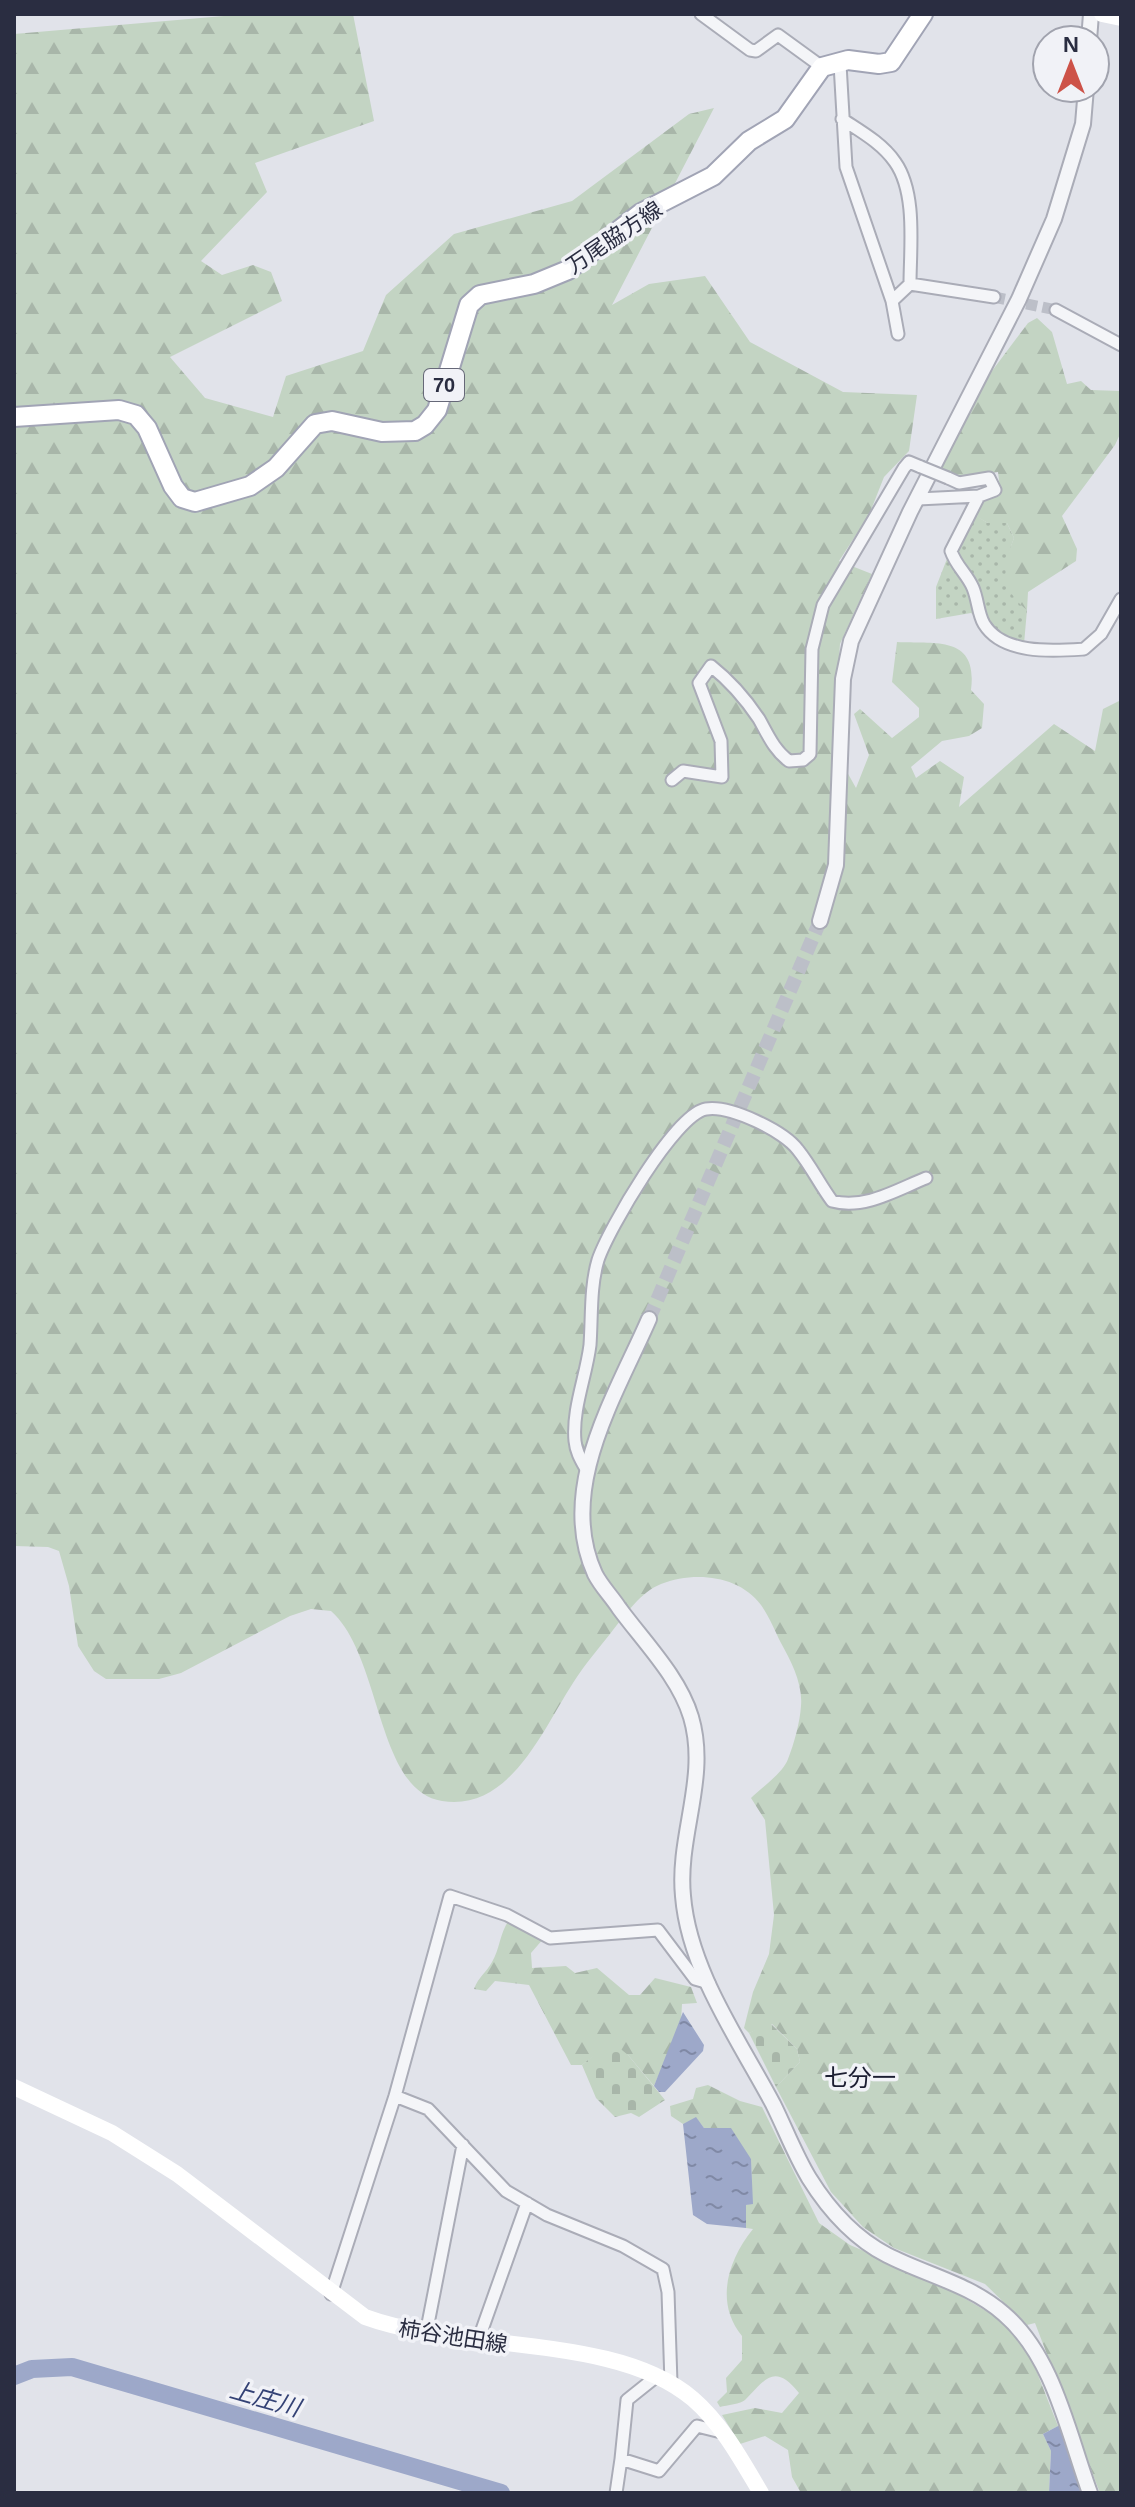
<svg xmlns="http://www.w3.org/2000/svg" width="1135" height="2507" font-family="Helvetica,'Noto Sans JP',sans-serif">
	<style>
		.grass { fill: url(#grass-dots) }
		.forest { fill: url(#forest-firs) }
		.cemetery { fill: url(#cemetery-stones) }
		.water { fill: url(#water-ripples) }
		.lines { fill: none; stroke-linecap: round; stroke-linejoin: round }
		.river { stroke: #9da8c9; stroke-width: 18 }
		.minor-tunnel { stroke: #bcbfc8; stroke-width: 11; stroke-dasharray: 11 5.5; stroke-linecap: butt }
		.tertiary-tunnel { stroke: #bcbfc8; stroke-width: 14; stroke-dasharray: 14 7; stroke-linecap: butt }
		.minor-casing { stroke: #aaacb7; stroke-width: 15 }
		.tertiary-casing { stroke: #aaacb7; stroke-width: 18 }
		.primary-casing { stroke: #a1a4b5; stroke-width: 22 }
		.minor { stroke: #f4f5f8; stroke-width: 11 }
		.tertiary { stroke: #f4f5f8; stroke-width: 14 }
		.secondary { stroke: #fff; stroke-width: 16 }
		.primary { stroke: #fff; stroke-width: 18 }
		.minor-bridge-casing { stroke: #aaacb7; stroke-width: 15; stroke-linecap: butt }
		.minor-bridge { stroke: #f4f5f8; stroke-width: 11 }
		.labels { text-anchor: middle; stroke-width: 7; stroke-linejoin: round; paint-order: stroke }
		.shield { fill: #f1f2f7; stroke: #666878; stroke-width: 2 }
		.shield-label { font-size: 20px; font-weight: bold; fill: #2a2d41 }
		.street-label { font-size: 22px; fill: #2a2d41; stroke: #f1f2f7 }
		.neighbourhood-label { font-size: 24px; fill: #1c1e32; stroke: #f1f2f7 }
		.water-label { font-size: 24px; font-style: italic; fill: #344275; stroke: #f1f2f7 }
	</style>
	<defs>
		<pattern id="grass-dots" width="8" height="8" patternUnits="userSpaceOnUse" patternTransform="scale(2)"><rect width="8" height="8" fill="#c3d4c3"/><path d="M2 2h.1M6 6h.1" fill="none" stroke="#a8b6a9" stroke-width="1.8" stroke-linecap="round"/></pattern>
		<pattern id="forest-firs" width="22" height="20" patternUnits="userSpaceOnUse" patternTransform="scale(2)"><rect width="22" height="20" fill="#c3d4c3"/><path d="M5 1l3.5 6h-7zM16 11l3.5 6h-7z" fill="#a8b6a9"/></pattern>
		<pattern id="cemetery-stones" width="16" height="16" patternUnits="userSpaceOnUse" patternTransform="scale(2)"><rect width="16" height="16" fill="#c3d4c3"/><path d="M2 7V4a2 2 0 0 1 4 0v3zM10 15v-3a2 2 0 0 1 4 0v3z" fill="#a8b6a9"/></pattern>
		<pattern id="water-ripples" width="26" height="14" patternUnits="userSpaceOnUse" patternTransform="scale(2)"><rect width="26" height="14" fill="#9da8c9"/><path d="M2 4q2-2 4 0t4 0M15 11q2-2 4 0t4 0" fill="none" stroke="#8089a5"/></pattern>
	</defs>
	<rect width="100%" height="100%" fill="#e1e3ea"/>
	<path class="grass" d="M966,510L988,523H1007L1014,538C1004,562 1005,593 1027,610L1024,644L1000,636L971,613L936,619V587Z"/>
	<path class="forest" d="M247,14H353L374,121L255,163L267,192L201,261L222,275L253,265L271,272L282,301L170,357L205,398L273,417L286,376L363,351L386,295L454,234L572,201L689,114L714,108L612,305L649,284L705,276L750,342L843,392L917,395L909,451L884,477L869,515L839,561L872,574L840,644L833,747L856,788L869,755L854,714L860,709L892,738L919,717V708L892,682L897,642C936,644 978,635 971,690L984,704L982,728L969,736L942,741L911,767L916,778L940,761L964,777L959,807L1054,724L1095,751L1103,709L1121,700V2493H1100L1035,2323L1027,2325L985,2284L894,2248L863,2227L831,2192L776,2087L800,2062L797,2049L772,2024L749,2033L744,2028L753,1992L769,1954L774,1915L765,1820L751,1798C762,1787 783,1773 788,1759C794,1744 800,1722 801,1706C803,1684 791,1661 781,1643C775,1631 769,1616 761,1605C739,1575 694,1571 661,1584C641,1592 626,1614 613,1630C600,1647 585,1664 573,1683C543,1729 510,1812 442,1801C376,1791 382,1656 331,1611L311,1609L290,1616L181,1673L159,1679H106L94,1671L78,1646L69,1586L59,1551L48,1547L14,1546V34Z
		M1037,318L1052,332L1067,384L1081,381L1091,390L1121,391V432L1115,445L1062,516L1077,549L1076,561L1028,592L1027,610C1000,589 1002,568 1014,538L1007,523H988L977,517L979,505L1000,489L998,472L962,477L941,469L989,375L1028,323Z
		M509,1920L544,1938L531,1953L532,1968L566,1966L575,1973L597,1968L629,1995H640L655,1978L691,1987L697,2003L682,2004L681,2022L654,2086L628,2055L603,2049L582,2065H571L529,1985L495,1981L486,1991L474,1989C479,1976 486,1973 492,1962C500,1949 499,1935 509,1920Z
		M708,2085L740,2101L762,2107L819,2223L850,2245L939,2283L1003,2321L1027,2347L1058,2426L1043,2434L1051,2451L1049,2493H801L792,2477L788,2450L765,2436L740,2444L722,2415L755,2408L782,2413L799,2393C774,2362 765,2380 745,2400C741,2404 727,2405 720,2407L717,2402L727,2392L726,2378L742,2360V2336C715,2303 727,2261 753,2229L746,2228V2205L752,2203L751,2159L704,2128L696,2118L683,2124L671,2116L670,2106L693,2099L696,2088Z"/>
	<path class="cemetery" d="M770,2023L797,2049L800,2062L776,2087L749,2033Z
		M611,2041L628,2055L665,2100L639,2117L631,2113L615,2117L596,2098L582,2065Z"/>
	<path class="water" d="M683,2012L704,2045L703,2051L665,2092H659L654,2086Z
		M696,2117L704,2128H731L751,2159L753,2204L746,2205V2228L707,2224L693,2215L683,2124Z
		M1058,2426H1059L1082,2493H1049L1051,2451L1043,2434Z"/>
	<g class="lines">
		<path class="river" d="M14,2376L32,2369L72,2367L501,2493"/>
		<path class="minor-tunnel" d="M994,297L1056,310"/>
		<path class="tertiary-tunnel" d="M649,1319L820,921"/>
		<defs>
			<path id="minor" d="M701,14L750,50L756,51L778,35L822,67
				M840,64L846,167L892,301L898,334
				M842,119C860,131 882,143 895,162C917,193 910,248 910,284L892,301
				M910,284L994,297
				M1056,310L1121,345
				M979,496L951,551C956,566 967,574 973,588C978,600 978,614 984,624C1003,655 1053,651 1084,649L1101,634L1121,599
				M918,499L979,496L995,490L989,478L959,483L948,478
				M672,780L683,771L722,777L721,741L699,683L711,666C730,681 745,698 759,719C768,735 774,750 789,761L803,760L810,754L812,649L823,605L904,468L909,462L921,467
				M586,1469C581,1460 576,1452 575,1441C572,1409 586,1377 590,1345C592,1317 590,1287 598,1260C608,1230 675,1114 706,1109C730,1105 784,1131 798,1150C811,1166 820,1185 832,1201C864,1210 896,1190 926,1178
				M395,2096L428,2109L506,2191L547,2215L623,2246L663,2269L668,2292L671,2383
				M331,2294L395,2096L450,1896L507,1915L550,1938L658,1930L695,1979L709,1983
				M426,2334L463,2145
				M478,2341L527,2203
				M621,2459L627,2400L657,2376
				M616,2493L621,2459L659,2471L697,2426L721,2432"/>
			<path id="tertiary" d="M1089,40L1091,14
				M820,921L836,865L843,679L851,641L910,512L1019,299L1054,219L1083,124L1086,88
				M649,1319C616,1395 556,1489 595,1574C601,1586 612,1597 619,1608C644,1642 679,1677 691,1717C709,1778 677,1835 683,1896C689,1970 739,2040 773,2104C785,2128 795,2155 809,2178C829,2210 854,2238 887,2255C926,2275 970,2284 1004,2314C1054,2357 1068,2433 1090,2493"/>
			<path id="primary" d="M14,417L119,410L136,415L147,428L173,486L182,498L195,502L250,486L276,468L315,424L332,421L382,432L415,431L425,425L437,410L469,305L480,295L534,284L568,270L641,213L713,176L749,141L785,119L822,67L848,60L879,64L891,62L923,14"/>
		</defs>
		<use href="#minor" class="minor-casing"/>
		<use href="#tertiary" class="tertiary-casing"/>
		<use href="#primary" class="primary-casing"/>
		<use href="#minor" class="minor"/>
		<use href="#tertiary" class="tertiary"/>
		<path class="secondary" d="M1102,14L1121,18
			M14,2087L112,2133L177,2174L365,2317C463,2353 616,2333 693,2399C722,2424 742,2461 761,2493"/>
		<use href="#primary" class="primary"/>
		<defs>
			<path id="minor-bridge" d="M921,467L948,478"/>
		</defs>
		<use href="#minor-bridge" class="minor-bridge-casing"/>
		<use href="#minor-bridge" class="minor-bridge"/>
	</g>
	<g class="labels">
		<rect class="shield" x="424" y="369" width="40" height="32" rx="6"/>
		<g class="shield-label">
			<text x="444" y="392">70</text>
		</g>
		<g class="street-label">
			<text transform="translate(614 237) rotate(-34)" y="8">万尾脇方線</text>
			<text transform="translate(453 2336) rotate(9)" y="8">柿谷池田線</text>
		</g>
		<g class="neighbourhood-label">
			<text x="860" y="2086">七分一</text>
		</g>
		<g class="water-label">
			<text transform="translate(265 2399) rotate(16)" y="8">上庄川</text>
		</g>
	</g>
	<rect width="1135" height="2507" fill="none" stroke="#2a2d41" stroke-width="32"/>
	<g transform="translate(1071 64)"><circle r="38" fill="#f1f2f7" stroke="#a1a3ae" stroke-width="2"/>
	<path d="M0-6L14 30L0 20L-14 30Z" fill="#cd5248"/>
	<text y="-12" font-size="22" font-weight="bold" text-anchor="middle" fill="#2a2d41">N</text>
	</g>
</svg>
